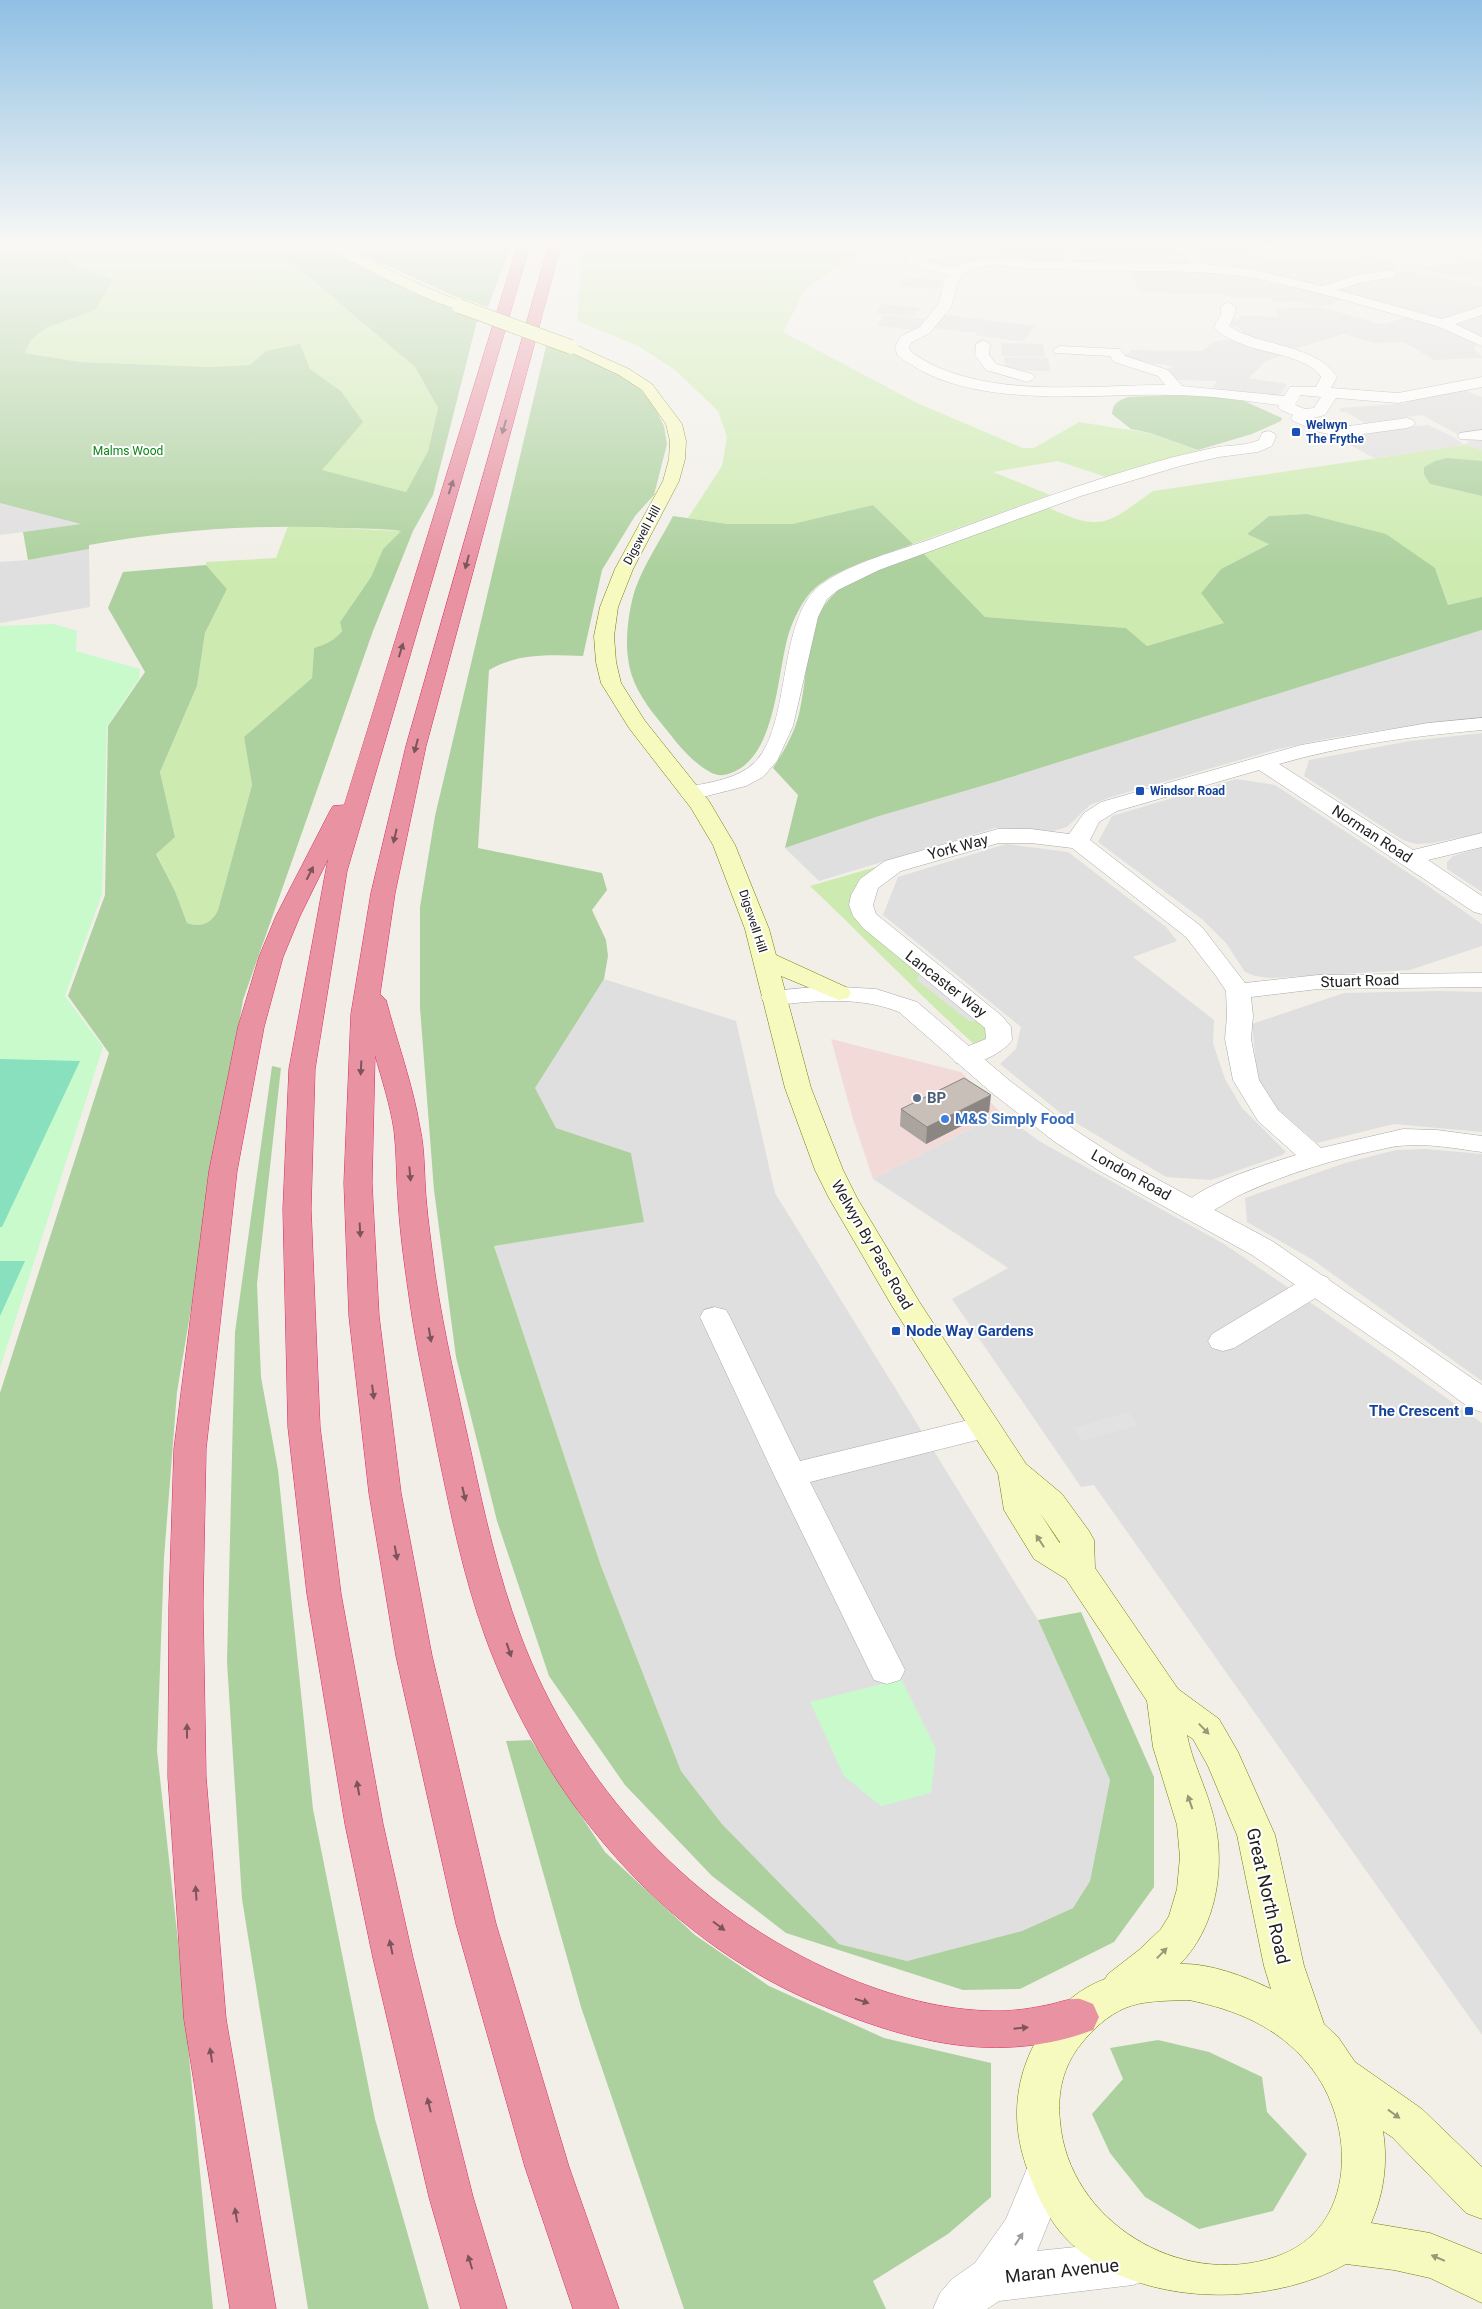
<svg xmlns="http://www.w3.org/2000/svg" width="1482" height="2309" font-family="Roboto,sans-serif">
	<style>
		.residential { fill: #e0dfdf }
		.commercial { fill: #f2dad9 }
		.grass { fill: #cdebb0 }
		.forest { fill: #add19e }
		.park { fill: #c8facc }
		.pitch { fill: #88e0be }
		.parking { fill: #e2e2e2 }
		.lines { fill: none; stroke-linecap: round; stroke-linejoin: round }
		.minor-casing { stroke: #a9a9a9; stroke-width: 1 }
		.tertiary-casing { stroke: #a9a9a9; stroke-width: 1 }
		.secondary-casing { stroke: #707d05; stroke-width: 1 }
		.motorway-casing { stroke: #dc2a67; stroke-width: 1 }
		.minor { fill: #fff; fill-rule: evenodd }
		.tertiary { fill: #fff; fill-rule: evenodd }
		.secondary { fill: #f7fabf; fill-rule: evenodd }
		.motorway { fill: #e892a2; fill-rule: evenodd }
		.secondary-bridge-casing { stroke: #707d05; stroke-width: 15; stroke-linecap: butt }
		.secondary-bridge { stroke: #f7fabf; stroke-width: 14 }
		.wall { fill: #aba49e }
		.shaded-wall { fill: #8b8681 }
		.building { fill: #c7bfb8; stroke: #8b8681 }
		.oneway { fill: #7b545c }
		.oneway2 { fill: #979978 }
		.oneway3 { fill: #9c9c9c }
		.transit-dot { fill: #1a4fb4; stroke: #fff; stroke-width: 2 }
		.service-dot { fill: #5c6f8a; stroke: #fff; stroke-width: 2 }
		.shop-dot { fill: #3f7fe0; stroke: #fff; stroke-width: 2 }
		.labels { text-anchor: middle; stroke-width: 4; stroke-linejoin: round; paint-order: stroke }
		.far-transit-label { font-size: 12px; font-weight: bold; fill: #164399; stroke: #fff; text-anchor: start }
		.far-park-label { font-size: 12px; fill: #0c8416; stroke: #fff }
		.far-street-label { font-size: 12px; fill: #222; stroke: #fff }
		.street-label { font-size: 15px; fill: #222; stroke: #fff }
		.service-label { font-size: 15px; font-weight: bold; fill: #4e5e75; stroke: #fff; text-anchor: start }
		.shop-label { font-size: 15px; font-weight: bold; fill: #366cbe; stroke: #fff; text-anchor: start }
		.transit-label { font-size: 15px; font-weight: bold; fill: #164399; stroke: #fff; text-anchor: start }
		.near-street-label { font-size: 18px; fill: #222; stroke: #fff }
	</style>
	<rect width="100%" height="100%" fill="#f2efe9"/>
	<path class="residential" d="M966,245H1055L1064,249L1067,262L993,258L990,257L995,254L962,247Z
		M1078,245H1175L1192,264L1075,262L1073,248L1079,247Z
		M1184,245H1245L1261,257L1278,260L1300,259L1310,262L1375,257L1386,259L1400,269L1323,287L1226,267L1231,263L1215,258H1199Z
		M956,251L974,255L983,259L949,269L922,260Z
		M1482,260V282L1476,279L1412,268Z
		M1130,269L1249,274L1345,299L1326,306H1314L1297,301L1272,302L1271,298L1231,297L1222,294L1139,292Z
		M1407,271L1468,283L1482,288V308L1444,320L1334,292V288Z
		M902,277L942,280L938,289L899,286Z
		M883,304L921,308L913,316L875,313Z
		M1319,307L1377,323L1385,324L1407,317L1442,327L1474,343L1477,346L1473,348L1482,356V358L1434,360L1404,342L1375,343L1343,334L1291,350L1250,339L1238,327L1228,326L1231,320L1241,319V316L1278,317L1275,309Z
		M1482,312V338L1452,325Z
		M888,315L926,319L917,330L877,326L883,318L882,316Z
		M944,315L1035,326L1024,341L1009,340L975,335L976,333L933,328Z
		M1221,340H1235L1282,355L1265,362L1249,378L1287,384L1281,394L1277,396L1240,393L1213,388L1217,381L1175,380L1166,370L1174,366L1127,360L1124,355L1130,353V350L1202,351L1212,343Z
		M1001,343L1043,344L1045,357L1002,356Z
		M1004,357L1048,358L1050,371L1005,370Z
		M1461,389L1482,397V434L1459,435L1422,415L1365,423L1346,412L1339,411L1341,408L1408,403L1402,400Z
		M1428,425L1452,436L1464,445L1469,442L1463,438L1482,437V450L1464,445L1374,458L1335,437L1336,434Z
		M0,503L18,507L83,524L0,535Z
		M89,549L90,607L0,623V562L28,560Z
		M1482,630V717L1388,729L1326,739L1278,749L1111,797L1090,805L1067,827L1053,831L995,828L819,881L785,848L876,817L992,783Z
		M1482,733V833L1433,843L1416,844L1403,840L1304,776L1309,760L1410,741Z
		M1236,779L1275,785L1425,884L1482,924V946L1410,970L1270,978L1255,976L1245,972L1226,943L1203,920L1098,842L1112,816Z
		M1006,844L1068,852L1166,927L1177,941L1133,957L1214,1020L1213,1043L1225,1079L1242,1108L1286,1152L1282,1155L1211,1180L1166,1177L1063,1115L1000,1064L1016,1049L1021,1027L883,915L898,877Z
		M1482,847V892L1447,869V862L1453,856Z
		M604,979L736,1021L775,1193L1038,1620L1110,1780L1090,1881L1073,1908L1022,1931L907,1961L839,1944L722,1824L681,1771L601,1566L494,1246L643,1222L631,1153L556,1128L534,1087Z
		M1440,991L1482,992V1132L1394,1124L1317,1143L1274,1106L1258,1085L1252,1024L1344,993Z
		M1001,1113L1039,1141L1224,1244L1320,1309L1482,1423V2035L1094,1485L1081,1487L952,1299L1008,1268L873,1179Z
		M1426,1149L1482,1154V1381L1313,1260L1247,1222L1245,1198L1345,1163L1396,1150Z"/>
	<path class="commercial" d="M831,1039L961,1072L1001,1113L873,1179L853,1119Z"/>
	<path class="grass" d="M57,245H271L415,367L438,408L428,451L406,492L321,470L341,391L310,369L266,351L250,365L210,367L80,362L25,353L31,340L46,328L95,310L113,280L75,267L56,250Z
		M582,245H842L857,253L805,290L783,332L917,403L1023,448H1034L1079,422L1149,433L1198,450L1106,477L1058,461L993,472L1050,495L913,544L873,505L792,524H728L688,518L722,466L727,437L718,411L675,370L638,346L577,321Z
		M1464,445L1482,450V461H1477L1430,484L1482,496V597L1478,599L1448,605L1435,568L1307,514L1269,516L1247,534L1270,543L1221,569L1201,593L1225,623L1147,646L1126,628L985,617L923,553L1049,508C1103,533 1108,523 1153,491Z
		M288,526L401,531L383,549L371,577L340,622L342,631C334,641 326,644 314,648L312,678L244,737L252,785L218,910C212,923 201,928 187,923L175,891L156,853L175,837L160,772L197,686L205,633L227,589L206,565V562L276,558Z
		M879,866L854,894L921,973L917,980L982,1021L988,1035L982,1042L975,1045C918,994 866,939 810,886Z"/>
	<path class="forest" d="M0,245H57V250L75,266L113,280L95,310L46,328L31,340L25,353L80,362L210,367L250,365L266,351L300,344L310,369L341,391L363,422L322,470L406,492L428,451L438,408L415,367L271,245H323L331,251L402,287L478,317L433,495L413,531L373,631L243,1000L177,1392L164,1558L157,1751L179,1950L213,2309H0V1393L109,1053L68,996L105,895L108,726L145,672L108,608L123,572L206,565L227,589L205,633L197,686L160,772L175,837L156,854L175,891L187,923C201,928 212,923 218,910L252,785L244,737L312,678L314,648C326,644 334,641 342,631L340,622L371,577L383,549L401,531C381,528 360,529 340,528C256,524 172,530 89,545V549L28,560L23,532L81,524L0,503Z
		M342,245H511L488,307L452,295Z
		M547,342L568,349L620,375L640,389L655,408L664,426L667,444L654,495L635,516L602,570L583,656C550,655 518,653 489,670L478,848L602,873L607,890L592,910L606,940L608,956L604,979L535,1088L556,1128L631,1153L644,1222L494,1246L601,1566L681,1771L722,1824L839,1944L907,1961L1022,1931L1073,1908L1090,1881L1110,1780L1038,1620L1081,1612L1154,1777V1887L1114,1942L1020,1989L963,1990L786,1933L712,1876L625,1785L549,1676L497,1521L456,1357L434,1190L420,1008V907L435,816Z
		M1194,394L1244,401L1282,418L1281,421L1252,434L1198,450L1150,433L1131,429L1112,414C1113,403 1118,401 1128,397Z
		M1447,458L1482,461V496L1430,484L1424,474V467L1435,461Z
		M873,505L913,544C882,556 834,568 811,592C801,603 792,622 788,636C777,675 776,757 731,773C723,776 717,776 710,772C688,760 672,736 657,718C643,701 630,680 628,658C625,638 629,606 636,587C645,563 661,539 673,516L728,524H792Z
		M1307,514L1386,534L1435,568L1448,605L1482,597V630L992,783L876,817L785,848L798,795L773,768C784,751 794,734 799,714C808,679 805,624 831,597C854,573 893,565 923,553L985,617L1126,628L1147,646L1224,623L1201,593L1221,569L1269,544L1247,534L1269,516Z
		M272,1066L281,1068L257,1284L261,1377L278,1470L313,1809L375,2119L429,2309H308L242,1899L227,1662L235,1332Z
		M531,1740L605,1852L695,1935L769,1986L884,2038L991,2063V2197L948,2234L873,2281L886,2309H684L581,2007L506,1741Z
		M1158,2040L1209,2052L1262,2077L1267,2112L1307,2154L1273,2211L1199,2229L1145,2197L1110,2153L1092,2114L1123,2079L1110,2048Z"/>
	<path class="park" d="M54,624L77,631L76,651L140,669L139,679L107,726L102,894L65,996L103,1047L0,1368V626Z
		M901,1679L936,1749L931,1793L881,1806L844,1776L810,1702Z"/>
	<path class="pitch" d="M0,1059L80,1061L2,1227H0Z
		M0,1261H25L0,1316Z"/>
	<path class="parking" d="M921,973L982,1021H969L917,980Z
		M1128,1412L1138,1425L1082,1441L1073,1428Z"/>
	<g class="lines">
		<defs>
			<path id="minor" d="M1173,245C1193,245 1194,248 1204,264L1251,269L1322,286L1357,275L1389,270L1394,271L1396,274L1394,277L1359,283L1337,290L1442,319L1482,306V315L1455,324L1482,337V346L1437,326L1319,293L1251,277L1200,272L1033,269L994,265L974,269L962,275L958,282L951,307L930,333L912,342L909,347L911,352C919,357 928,363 937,367C1007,397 1091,385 1165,385L1158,376L1114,362L1110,356L1055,353L1053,350L1060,346L1120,349L1125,356L1168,370L1182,386L1284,396L1290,387H1316L1321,377C1310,358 1267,353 1247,346C1236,342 1225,337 1216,330L1214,327L1221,314V306L1228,302L1235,306V314L1229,326C1260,347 1316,344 1337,377L1331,388L1398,393L1482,377V387L1398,403L1336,398L1325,415L1313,418L1329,425L1342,427L1407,418L1413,420L1415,423L1413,426L1407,428L1342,437L1319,432L1293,421L1291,418L1293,415L1281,410L1278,407L1279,405C1244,401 1209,395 1173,395C1096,393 984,409 915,367C909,363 901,360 897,354L895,347L901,336L920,327L939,303L944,282L949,275L907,264L905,261L907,258L944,248L951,252L949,255L926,261L955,268L965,263L994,257L1033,261L1191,264L1184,254ZM1300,395L1321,397L1314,408L1305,409L1295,405Z
				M1466,245L1482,246V255L1467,248Z
				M983,340L990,344L989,355L996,364L1032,374L1035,377L1032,380L1027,382L986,370L975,355L976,344Z
				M1482,430V440L1460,439L1458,436L1460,433Z
				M1268,431L1274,433L1276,436L1272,446L1258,452L1219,457L1180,466L1081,496L879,570L838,590L827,599L818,617L793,726L777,761L763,777L746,786L691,800L683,798L680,793L683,788C705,783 729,781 748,768C795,736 773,618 823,583C855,561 898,551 934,538C1012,509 1090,480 1170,458C1186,454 1202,450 1218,447C1232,445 1245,446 1259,440L1262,433Z
				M1482,718V730C1414,736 1344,745 1279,764L1413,850L1482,833V847L1428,860L1482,896V914L1474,912L1259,770L1117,811L1099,822L1090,840L1202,927L1245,983L1318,975L1482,973V987L1318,989L1251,997L1253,1016L1251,1039L1259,1080L1278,1110L1321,1148L1403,1129L1437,1130L1482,1136V1152C1451,1148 1418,1141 1387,1148C1338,1158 1288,1173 1242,1194C1223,1203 1205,1221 1184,1215L1180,1209C1196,1185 1268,1164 1296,1155L1258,1121L1233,1080L1225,1039L1227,1016L1226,991L1216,976L1186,937L1072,848L1031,843H999L901,871L878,888L873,905L876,914L1002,1016L1011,1027L1012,1040C1001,1055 974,1067 956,1063L952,1057L956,1051L986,1039L985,1028L863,928L853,916L849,905L851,895L860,879L885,861L998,829H1031L1069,834L1084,813L1101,802L1301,745L1428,723Z
				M1317,1274L1327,1277L1332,1284L1327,1291L1234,1348L1223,1351L1212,1348L1208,1341L1212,1334L1307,1277Z
				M715,1307L726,1310L730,1317L800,1461L985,1416L996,1419L1001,1427L996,1435L985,1438L810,1482L905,1670L900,1680L887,1684L874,1680L869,1670L774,1475L700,1317L704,1310Z
				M1048,2148L1063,2154L1070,2169L1037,2251L1133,2241L1149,2247L1156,2263L1149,2279L1133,2285L999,2301L987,2309H933L940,2293L952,2279L975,2263L1006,2219L1033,2154Z"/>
			<path id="tertiary" d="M824,986L876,989L917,1002L1010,1081L1075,1130L1118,1158L1272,1241L1482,1385V1412L1471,1409L1402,1358L1252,1255L1098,1170L1055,1142L992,1093L899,1012C869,1000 839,1000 807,1002C793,1003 778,1006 764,1002L761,997L764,992Z"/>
			<path id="secondary" d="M324,245H340L410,280L464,303L466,306L464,309C447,313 347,259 325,248Z
				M571,343L629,369L652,384L682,424L686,441L685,459L679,481L633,569L618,607L614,636L616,662L621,683L645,721L709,801L735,845L769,929L776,955L848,988L851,993L848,998L839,1000L781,976L811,1088L843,1170L857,1198L920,1303L1026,1464L1062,1494L1089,1531L1094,1540L1095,1568L1178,1689L1219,1719L1238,1752L1275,1835L1304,1966L1324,2024L1338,2037L1355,2062L1422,2109L1482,2167V2219L1466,2213L1392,2137L1383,2131C1388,2163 1384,2193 1371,2223L1430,2233L1482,2254V2303L1430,2278L1394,2270L1346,2264C1267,2309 1128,2309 1062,2234C1046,2215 1036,2193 1028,2171C1013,2131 1013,2092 1030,2053C1046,2019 1070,1992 1105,1979L1108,1974L1139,1950L1161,1929L1169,1916L1177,1889L1180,1857L1177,1825L1153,1747L1147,1701L1066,1579L1034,1559L1004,1510L998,1473L892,1306L829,1198L815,1170L785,1088L745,929L713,845L691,808L629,728L601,683L596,662L594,636L600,607L615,569L663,481L669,459L670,441L666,424L642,390L619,375L566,350L564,347L566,344ZM1040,1513L1060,1542V1543L1058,1541ZM1187,1735L1193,1739L1208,1766L1237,1835L1264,1966L1271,1989C1244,1976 1209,1963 1180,1964C1218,1926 1227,1861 1212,1811C1205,1785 1192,1761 1187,1735ZM1189,2000C1236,2010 1277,2026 1309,2065C1357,2123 1358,2230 1275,2257C1180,2289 1068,2221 1060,2121C1057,2093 1063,2066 1081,2044C1093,2029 1107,2016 1125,2008C1144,2000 1168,2001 1189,2000Z"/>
			<path id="motorway" d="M518,245H530L347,871L315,1069L311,1209L320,1427L341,1594L383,1824L413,1958L473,2197L507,2309H461L429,2197L373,1958L345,1824L307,1594L288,1427L283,1209L289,1069L328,859L300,916L283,957L264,1027L237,1171L206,1449L203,1605L206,1777L226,2019L276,2309H230L184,2019L168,1777L169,1605L174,1449L209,1171L238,1027L259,957L276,916L330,811L333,806L344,805Z
				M549,245H561L426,746L395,893L380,994L386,1000C397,1042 413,1085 420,1128C425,1151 424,1174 426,1198C428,1223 432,1249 435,1274C444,1334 458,1393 471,1452C484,1513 498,1575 520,1634C576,1785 693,1912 841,1975C890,1996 944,2011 997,2011C1016,2011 1034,2008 1052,2004C1060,2002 1071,1998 1080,1999C1084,2000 1088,2002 1093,2004L1099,2017L1093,2030C996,2066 907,2041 816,2003C658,1936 543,1795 485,1636C463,1575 450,1510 437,1447C428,1399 417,1351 410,1303C405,1268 400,1234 398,1199C396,1176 397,1153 394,1130C390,1104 382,1080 375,1055L372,1183L379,1316L401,1493L432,1656L496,1924L569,2167L619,2309H573L525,2167L456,1924L396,1656L369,1493L349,1316L344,1183L351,1014L371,893L406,746Z"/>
		</defs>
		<use href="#minor" class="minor-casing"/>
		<use href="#tertiary" class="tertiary-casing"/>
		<use href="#secondary" class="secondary-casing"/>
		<use href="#motorway" class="motorway-casing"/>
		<use href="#minor" class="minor"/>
		<use href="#tertiary" class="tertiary"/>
		<use href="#secondary" class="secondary"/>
		<use href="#motorway" class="motorway"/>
		<defs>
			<path id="secondary-bridge" d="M459,306L571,347"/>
		</defs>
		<use href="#secondary-bridge" class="secondary-bridge-casing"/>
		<use href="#secondary-bridge" class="secondary-bridge"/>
	</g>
	<path class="wall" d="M901,1109L989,1112L926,1144L900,1126Z"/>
	<path class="shaded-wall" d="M991,1095L989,1112L926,1144L927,1127Z"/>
	<path class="building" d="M964,1078L991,1095L927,1127L901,1109Z"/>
	<defs><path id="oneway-solid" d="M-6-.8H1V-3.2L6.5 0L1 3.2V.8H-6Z" transform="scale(1.25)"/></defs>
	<g class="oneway">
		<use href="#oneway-solid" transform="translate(504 427) rotate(106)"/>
		<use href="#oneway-solid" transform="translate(451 487) rotate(-72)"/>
		<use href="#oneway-solid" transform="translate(467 562) rotate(105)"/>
		<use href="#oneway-solid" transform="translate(401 650) rotate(-73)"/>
		<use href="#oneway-solid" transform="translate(416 746) rotate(105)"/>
		<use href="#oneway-solid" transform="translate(395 836) rotate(103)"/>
		<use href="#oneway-solid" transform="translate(310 873) rotate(-63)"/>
		<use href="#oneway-solid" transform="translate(361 1068) rotate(93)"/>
		<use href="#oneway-solid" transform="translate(410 1174) rotate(85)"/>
		<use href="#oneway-solid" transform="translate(360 1230) rotate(87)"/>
		<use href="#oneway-solid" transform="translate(430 1335) rotate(80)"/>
		<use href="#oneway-solid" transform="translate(373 1392) rotate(83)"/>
		<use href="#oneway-solid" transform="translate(464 1494) rotate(77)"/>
		<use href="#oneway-solid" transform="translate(396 1553) rotate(80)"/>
		<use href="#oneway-solid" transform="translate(509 1650) rotate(71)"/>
		<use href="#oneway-solid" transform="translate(187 1731) rotate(-90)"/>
		<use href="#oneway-solid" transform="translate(358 1788) rotate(-100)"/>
		<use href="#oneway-solid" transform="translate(196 1893) rotate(-94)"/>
		<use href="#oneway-solid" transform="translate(719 1926) rotate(37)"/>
		<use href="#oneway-solid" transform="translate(391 1947) rotate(-102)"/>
		<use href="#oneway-solid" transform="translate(862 2001) rotate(18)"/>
		<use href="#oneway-solid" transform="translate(1021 2028) rotate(-6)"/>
		<use href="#oneway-solid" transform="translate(211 2055) rotate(-99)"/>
		<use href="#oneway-solid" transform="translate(429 2105) rotate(-104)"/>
		<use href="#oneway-solid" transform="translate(236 2215) rotate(-99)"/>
		<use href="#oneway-solid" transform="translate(470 2262) rotate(-107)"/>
	</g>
	<g class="oneway2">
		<use href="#oneway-solid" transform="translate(1040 1541) rotate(-123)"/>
		<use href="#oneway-solid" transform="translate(1204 1729) rotate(46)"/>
		<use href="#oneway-solid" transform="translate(1190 1802) rotate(-109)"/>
		<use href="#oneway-solid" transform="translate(1162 1953) rotate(-46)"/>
		<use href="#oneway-solid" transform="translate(1394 2114) rotate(36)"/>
		<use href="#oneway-solid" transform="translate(1438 2258) rotate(-157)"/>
	</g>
	<use class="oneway3" href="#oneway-solid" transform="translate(1019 2239) rotate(-57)"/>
	<linearGradient id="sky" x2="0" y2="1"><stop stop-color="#8fc0e4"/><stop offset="0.43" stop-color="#f9f8f5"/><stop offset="1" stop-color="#f9f8f5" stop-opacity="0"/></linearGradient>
	<rect width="1482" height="568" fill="url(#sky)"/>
	<g class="transit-dot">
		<rect x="1291" y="427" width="10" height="10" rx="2.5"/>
		<rect x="1135" y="786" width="10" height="10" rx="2.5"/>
		<rect x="891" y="1326" width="10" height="10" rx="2.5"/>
		<rect x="1464" y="1406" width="10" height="10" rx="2.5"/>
	</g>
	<circle class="service-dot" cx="917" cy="1098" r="5"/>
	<circle class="shop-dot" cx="945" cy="1119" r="5"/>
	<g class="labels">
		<g class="far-transit-label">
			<text x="1306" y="429">Welwyn<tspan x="1306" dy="14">The Frythe</tspan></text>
			<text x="1150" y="795">Windsor Road</text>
		</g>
		<g class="far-park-label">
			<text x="128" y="455">Malms Wood</text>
		</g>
		<g class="far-street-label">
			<text transform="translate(642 535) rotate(-62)" y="4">Digswell Hill</text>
			<text transform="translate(753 921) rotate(72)" y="4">Digswell Hill</text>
		</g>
		<g class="street-label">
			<text transform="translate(1372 834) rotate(33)" y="5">Norman Road</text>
			<text transform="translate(958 847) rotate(-15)" y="5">York Way</text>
			<text transform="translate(1360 981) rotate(-2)" y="5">Stuart Road</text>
			<text transform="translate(946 984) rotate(38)" y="5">Lancaster Way</text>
			<text transform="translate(1131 1175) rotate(29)" y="5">London Road</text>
			<text transform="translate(872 1245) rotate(60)" y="5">Welwyn By Pass Road</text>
		</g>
		<g class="service-label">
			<text x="927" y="1103">BP</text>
		</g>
		<g class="shop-label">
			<text x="955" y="1124">M&amp;S Simply Food</text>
		</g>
		<g class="transit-label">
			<text x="906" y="1336">Node Way Gardens</text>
			<text x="1459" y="1416" text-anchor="end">The Crescent</text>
		</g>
		<g class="near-street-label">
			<text transform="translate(1268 1896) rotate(77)" y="6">Great North Road</text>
			<text transform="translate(1062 2271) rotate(-6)" y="6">Maran Avenue</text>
		</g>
	</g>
</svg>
